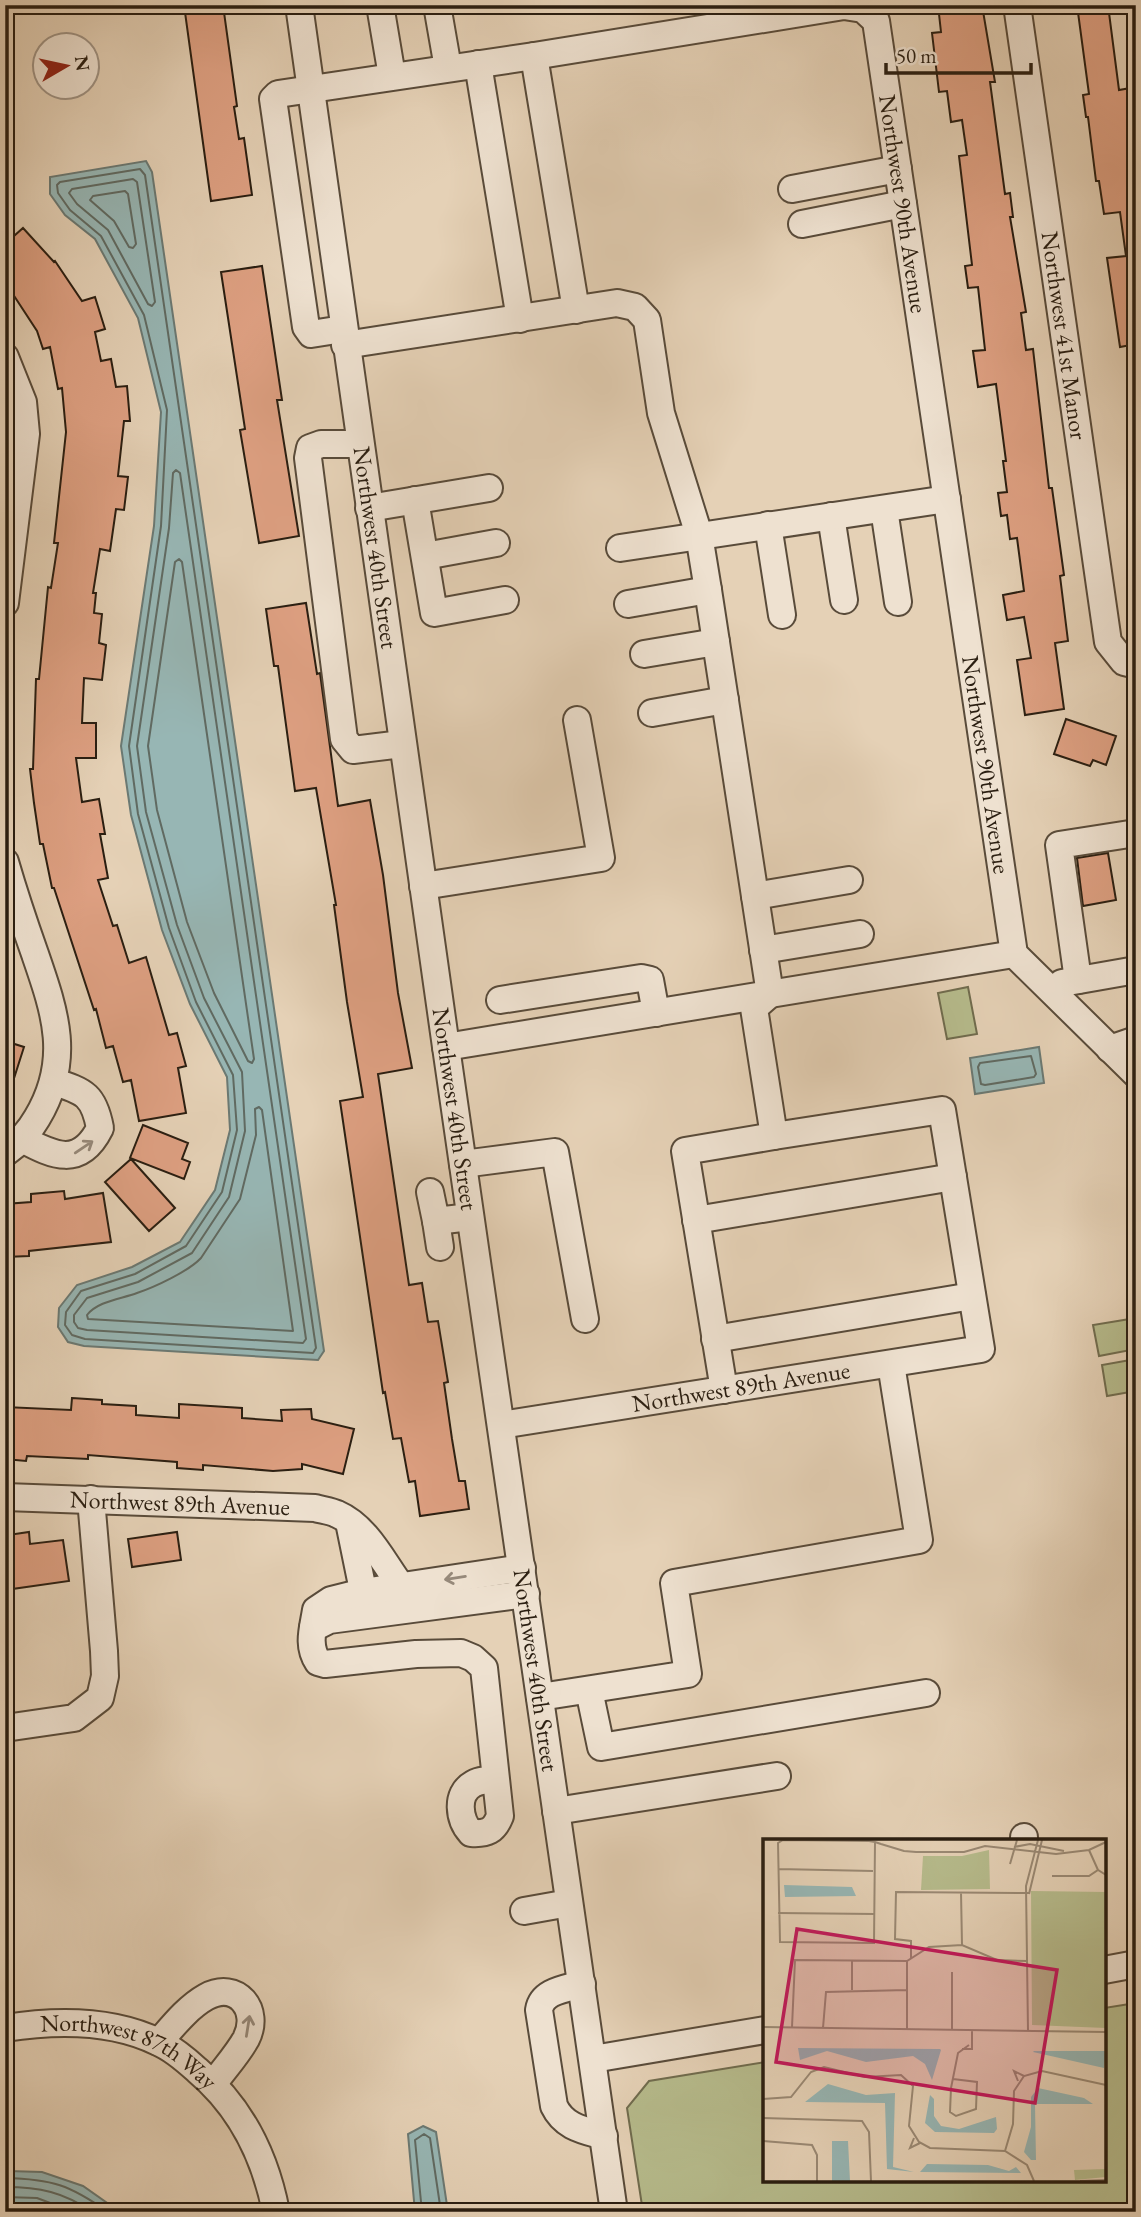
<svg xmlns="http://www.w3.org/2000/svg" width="1141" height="2217" font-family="'EB Garamond',serif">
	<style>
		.green { fill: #b6bb8c; stroke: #706c4e; stroke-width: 2 }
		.water { fill: #97b6b4; stroke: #6b7973; stroke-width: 2 }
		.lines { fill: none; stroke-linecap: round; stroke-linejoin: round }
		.shore { stroke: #606a62; stroke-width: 2 }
		.building { fill: #dea082; stroke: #2a1e11; stroke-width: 2 }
		.minor-casing { stroke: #594b3a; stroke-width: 30 }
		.minor { stroke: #eee1d0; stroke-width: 26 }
		.oneway { stroke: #96897a }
		.labels { text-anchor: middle; stroke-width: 5; stroke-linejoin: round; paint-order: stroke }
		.street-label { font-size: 24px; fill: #2a1e11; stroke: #eee1d0 }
		.inset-road { fill: none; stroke: #9a8974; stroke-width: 2 }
		.view { fill: #c2185b; fill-opacity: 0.15; stroke: #c2185b; stroke-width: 3.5 }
		.inset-edge { fill: none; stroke: #2a1e11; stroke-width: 3.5 }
	</style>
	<rect width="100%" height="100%" fill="#e5d1b6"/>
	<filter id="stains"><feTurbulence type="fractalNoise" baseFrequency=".00286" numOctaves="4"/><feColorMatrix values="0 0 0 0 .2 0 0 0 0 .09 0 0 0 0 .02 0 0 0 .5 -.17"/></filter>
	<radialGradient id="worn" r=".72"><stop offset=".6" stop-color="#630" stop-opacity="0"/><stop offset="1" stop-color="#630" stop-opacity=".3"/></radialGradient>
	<path class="green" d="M968,987L977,1034L947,1039L938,993Z
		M1136,1318V1349L1099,1356L1093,1325Z
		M1136,1359V1391L1107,1396L1102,1365Z
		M1136,2003V2212H643L627,2108L649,2081L765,2062V2180H1104V2008Z"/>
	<path class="water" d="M146,161L152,172L324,1351L318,1360L84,1346L68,1342L58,1327L59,1308L77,1285L132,1267L180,1242L215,1190L230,1130L227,1077L190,1004L162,930L131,815L121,746L154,526L161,412L138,318L95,239L65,215L50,194V177Z
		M1039,1047L1044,1083L975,1094L970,1058Z
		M423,2126L436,2132L448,2212H415L408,2134Z
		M8,2171L42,2172L83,2186L120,2212H5V2172Z"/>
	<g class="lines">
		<path class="shore" d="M140,169L145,175L316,1348L313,1353L85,1339L72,1335L65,1325L66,1312L81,1291L135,1274L186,1246L222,1192L237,1130L233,1075L196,1002L169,928L138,814L129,746L161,526L167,410L144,315L101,236L70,210L58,193L57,185L60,182Z
			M133,179L137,182L155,302L152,306L148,304L108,230L77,204L69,193L72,189Z
			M125,191L128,194L136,244L133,248L129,247L114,221L90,200L93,196Z
			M176,470L180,473L306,1339L303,1343L87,1330L78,1328L74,1322V1315L87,1298L138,1282L192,1253L229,1197L245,1131L242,1072L204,998L177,925L146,812L137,746L169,528L173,473Z
			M179,559L182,562L254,1059L252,1063L248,1061L214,993L187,922L157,810L148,746L175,562Z
			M1031,1056L1036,1074L1034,1077L985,1085L981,1084L978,1067L980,1063Z
			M259,1107L262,1110L293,1331L88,1319L87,1315C98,1301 121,1299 137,1293C155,1287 189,1271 201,1258L240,1199L256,1135L255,1109Z
			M5,2178C52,2179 70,2185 108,2212
			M5,2187C39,2187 64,2192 92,2212
			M5,2197L37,2198L74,2212
			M422,2212L415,2140L424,2134L430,2138L441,2212"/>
	</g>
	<path class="building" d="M184,5H223L237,106L234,107L239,139L244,138L252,195L211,201Z
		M938,5H982L995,82H990L1005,194L1010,193L1013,217H1010L1026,312L1021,313L1026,350L1033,349L1049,488H1052L1064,575L1060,576L1068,641L1055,643L1064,709L1025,715L1017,660L1031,658L1024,617L1007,620L1003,595L1024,591L1017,538L1010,539L1007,515L1001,516L998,493L1007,492L1003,461H1006L996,384L978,387L973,351L985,350L978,287L968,288L965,266L972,265L959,156L967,155L962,120L951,122L947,91L939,92L932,33L941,32Z
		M1077,5H1108L1119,90L1136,87V111L1129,112L1136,162V344L1120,347L1107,258L1126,256L1120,212L1104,214L1099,181H1096L1088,117H1086L1083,95L1089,94Z
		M23,228L54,262L55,261L82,301L95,297L105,329L95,332L101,361L111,359L116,387L127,386L130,421H124L118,476L128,477L124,510L116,509L110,551L100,549L93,593H96L94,613L102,614L99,643L106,645L102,680L84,678L82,723H96V758H76L82,802L99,799L105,834H100L108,878L98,880L113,926L117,925L129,963L146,957L169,1035L177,1033L186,1066L178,1068L186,1113L139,1121L131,1080L123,1082L113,1046L106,1048L96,1009L94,1010L54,888H52L43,844H40L34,803L30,769H33L36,679H39L48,587L51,588L58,543H54L66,432L62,388L58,389L50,347L43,349L37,331L5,282V244Z
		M262,266L282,400H277L299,536L259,543L240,430L245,429L221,272Z
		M306,603L317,674L320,673L338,806L370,800L383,875L398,993L412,1068L378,1074L409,1285L422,1283L428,1322L438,1321L448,1382L444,1383L452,1439L459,1481H465L469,1509L420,1516L415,1481L409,1482L401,1438L393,1439L385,1392L383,1393L340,1101L363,1097L347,1002L334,905H336L316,788L295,791L278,666H274L266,609Z
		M1066,719L1116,736L1106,765L1093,760L1090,766L1054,754Z
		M1108,853L1116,900L1083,906L1077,858Z
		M5,1041L24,1047L9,1094H5Z
		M143,1125L188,1143L182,1159L190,1162L184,1179L130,1158Z
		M131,1159L175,1208L149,1231L105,1182Z
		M64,1191L65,1199L103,1193L111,1242L29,1251V1256L5,1257V1204L31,1202V1194Z
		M72,1398L102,1400V1404L136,1406V1415L179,1418V1404L242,1408V1418L282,1421L281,1410L311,1409L312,1419L354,1429L343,1474L302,1464V1469L273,1471L203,1465V1470L177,1468V1462L88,1455V1459L27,1456L26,1461L5,1459V1407L71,1410Z
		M29,1532L30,1544L63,1540L69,1581L5,1590V1549L10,1548L8,1535Z
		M177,1532L181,1560L132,1567L128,1539Z"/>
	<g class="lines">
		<defs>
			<g id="minor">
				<path id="s1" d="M299,5L446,1047L614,2212"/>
				<path d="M380,5L392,76"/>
				<path d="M437,5L448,68"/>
				<path id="s2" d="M1017,5L1108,642L1124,662L1136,665"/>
				<path d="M534,56L576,310"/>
				<path d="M478,64L520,319"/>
				<path d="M792,189L898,169"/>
				<path d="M802,224L903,204"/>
				<path id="s3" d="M343,329L311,334L306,327L273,99L278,94L534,56L844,6L863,9L876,21L1014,954L1136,1074"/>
				<path d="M345,345L617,303L635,307L647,320L661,413L699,535L708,590L770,994L754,1008L774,1136L942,1110L981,1349L501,1425"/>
				<path d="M5,357L23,402L26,434L5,603"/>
				<path d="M360,444H321L310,448L308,458L344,739L353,750L402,744"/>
				<path d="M415,500L434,613L505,600"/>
				<path d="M369,508L489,488"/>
				<path d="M884,509L898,602"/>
				<path d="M831,516L844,600"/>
				<path d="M768,525L782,615"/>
				<path d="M620,548L947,499"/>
				<path d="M425,556L496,543"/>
				<path d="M628,604L708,590"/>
				<path d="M644,654L716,642"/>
				<path d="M652,713L725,700"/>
				<path d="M5,862C14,893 24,923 35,954C55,1012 72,1060 37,1118C29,1132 19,1143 5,1153"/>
				<path d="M423,886L601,858L577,720"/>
				<path d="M755,896L849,880"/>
				<path d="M763,950L860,934"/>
				<path d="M1078,980L1059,845L1136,833"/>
				<path d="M1062,983L1136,970"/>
				<path d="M500,1000L641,978L650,980L656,1013"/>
				<path d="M446,1047L1014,954"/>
				<path d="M1110,1049L1136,1040"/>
				<path d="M22,1139C54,1156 80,1168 100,1128C94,1096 85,1091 54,1082"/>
				<path d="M463,1164L555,1152L585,1319"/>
				<path d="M430,1192L436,1221L470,1217"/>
				<path d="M696,1220L953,1177"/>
				<path d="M436,1221L440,1247"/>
				<path d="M715,1339L972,1296"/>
				<path d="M724,1390L685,1151L774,1136"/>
				<path id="s4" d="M5,1497L315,1508C322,1510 331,1511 337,1514C367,1527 383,1562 401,1586"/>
				<path d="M349,1522L367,1610"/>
				<path d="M313,1628L329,1620L526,1594"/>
				<path d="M589,1690L601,1747L926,1693"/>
				<path d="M540,1697L688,1674L674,1583L919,1540L891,1364"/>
				<path d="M5,1728L74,1718L100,1698L105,1676L104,1651L91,1499"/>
				<path d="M496,1780C488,1780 480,1780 473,1784C455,1794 459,1820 471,1833C487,1834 494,1831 500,1816L484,1668L473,1658L461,1653L416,1654L325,1664L318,1662C307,1645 313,1629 316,1610L331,1600L363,1592L522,1568"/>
				<path d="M556,1811L777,1776"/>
				<path d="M1024,1837V1841"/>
				<path d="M524,1911L569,1903"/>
				<path d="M1104,1970L1136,1964"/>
				<path d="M582,1984C565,1989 542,1991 539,2010L554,2106C564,2127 583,2130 604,2136"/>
				<path id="s5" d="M5,2028C56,2020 111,2019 158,2042C172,2048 186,2060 197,2070C241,2107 265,2155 276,2212"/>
				<path d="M159,2042C173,2026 188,2007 206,1997C237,1980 261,2010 246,2039C237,2055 224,2069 214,2083"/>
				<path d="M593,2059L765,2030"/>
			</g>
		</defs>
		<use href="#minor" class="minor-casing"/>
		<use href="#minor" class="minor"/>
	</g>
	<defs><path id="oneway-shaft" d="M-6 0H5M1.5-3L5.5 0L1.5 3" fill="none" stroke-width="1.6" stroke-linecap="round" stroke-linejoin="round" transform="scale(1.75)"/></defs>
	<g class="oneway">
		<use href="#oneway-shaft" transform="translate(84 1147) rotate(-34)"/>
		<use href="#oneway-shaft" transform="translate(455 1578) rotate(171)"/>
		<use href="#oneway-shaft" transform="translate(248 2026) rotate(-81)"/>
	</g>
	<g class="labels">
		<g class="street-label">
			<text dy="8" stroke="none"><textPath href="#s3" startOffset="1073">Northwest 90th Avenue</textPath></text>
			<text dy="8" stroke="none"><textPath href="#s2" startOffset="334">Northwest 41st Manor</textPath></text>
			<text dy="8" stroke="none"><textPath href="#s1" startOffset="548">Northwest 40th Street</textPath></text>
			<text dy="8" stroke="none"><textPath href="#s3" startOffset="1640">Northwest 90th Avenue</textPath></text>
			<text dy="8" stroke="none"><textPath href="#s1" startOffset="1115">Northwest 40th Street</textPath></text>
			<text transform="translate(741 1387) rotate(-9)" y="8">Northwest 89th Avenue</text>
			<text dy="8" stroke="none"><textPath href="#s4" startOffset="175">Northwest 89th Avenue</textPath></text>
			<text dy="8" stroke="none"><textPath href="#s1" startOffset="1682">Northwest 40th Street</textPath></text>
			<text dy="8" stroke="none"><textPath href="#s5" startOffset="131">Northwest 87th Way</textPath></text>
		</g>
	</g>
	<g transform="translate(763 1839)">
		<rect width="343" height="343" fill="#e5d1b6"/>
		<path d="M226,11L227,50L158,51L160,17H199ZM268,52L343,53V189L269,186ZM343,330V338L312,341L311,331Z" fill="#b6bb8c"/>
		<path d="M21,46L89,48L93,57L22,58ZM35,209L177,210L178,211L169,241L162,225L150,217L103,223L64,212L37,221ZM343,212L341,229L270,213L271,212ZM65,245L103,256L132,254L130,328L151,333L124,330L122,264L42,263ZM275,249L321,259L330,265H272L273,321H268L261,313L268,288V258ZM167,256L171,260V277L178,287L196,290L233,278L234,290L231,294L172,293L162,284ZM69,302H85L87,342H69ZM164,325L225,326L246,332L253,328L258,334L157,333Z" fill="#97b6b4"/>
		<path class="inset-road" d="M112,3L111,104L17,103L15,4L20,1L106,2L112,3L118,5L141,12L153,13H201L222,7L293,15L326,11L343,3M251,8L267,5L301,12M326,11L335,31M247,25L254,1M15,30L110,32M289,37H326L335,31L343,36M198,53L199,106M266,55L279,1M15,74L112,75M148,119V102L132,100L133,53L266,54M144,122V190M189,133V191M89,151V122M0,188L343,193M29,188L32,121L144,122L166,108L199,106L234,121L264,122M60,189L63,153L144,151M265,192L263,47L275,1M199,210H209V191M190,240L214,243L213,270L193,277L187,273L188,249L195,214L206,206M255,242L251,232L261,237M0,260L28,258L48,233L61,228L102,238L138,236L150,247L146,287L156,303L167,309L242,312L264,326L271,342M0,279L99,282L106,293L108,342M151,299L147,309L157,304M0,302L49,306L54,316V342M242,312L250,285L251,252L261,237L279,232L343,246M317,342L343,341"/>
		<path class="view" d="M34,90L294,131L272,264L13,223Z"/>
		<rect width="343" height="343" class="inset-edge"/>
	</g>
	<rect width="1141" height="2217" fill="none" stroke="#e5d1b6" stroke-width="28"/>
	<rect x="7" y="7" width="1127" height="2203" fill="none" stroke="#2a1e11" stroke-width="3.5"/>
	<rect x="14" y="14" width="1113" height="2189" fill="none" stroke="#2a1e11" stroke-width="2"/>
	<g transform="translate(66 66) rotate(81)"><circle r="33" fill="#eee1d0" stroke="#a09384" stroke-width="2"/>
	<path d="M0-5L12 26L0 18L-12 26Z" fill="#8f2418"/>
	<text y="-10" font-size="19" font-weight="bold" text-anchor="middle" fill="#2a1e11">N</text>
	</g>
	<path d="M886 63v10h145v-10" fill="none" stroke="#2a1e11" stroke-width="3.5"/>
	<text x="896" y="63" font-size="21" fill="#2a1e11" stroke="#eee1d0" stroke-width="5" paint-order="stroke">50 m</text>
	<rect width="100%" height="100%" filter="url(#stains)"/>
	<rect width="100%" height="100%" fill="url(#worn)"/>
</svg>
